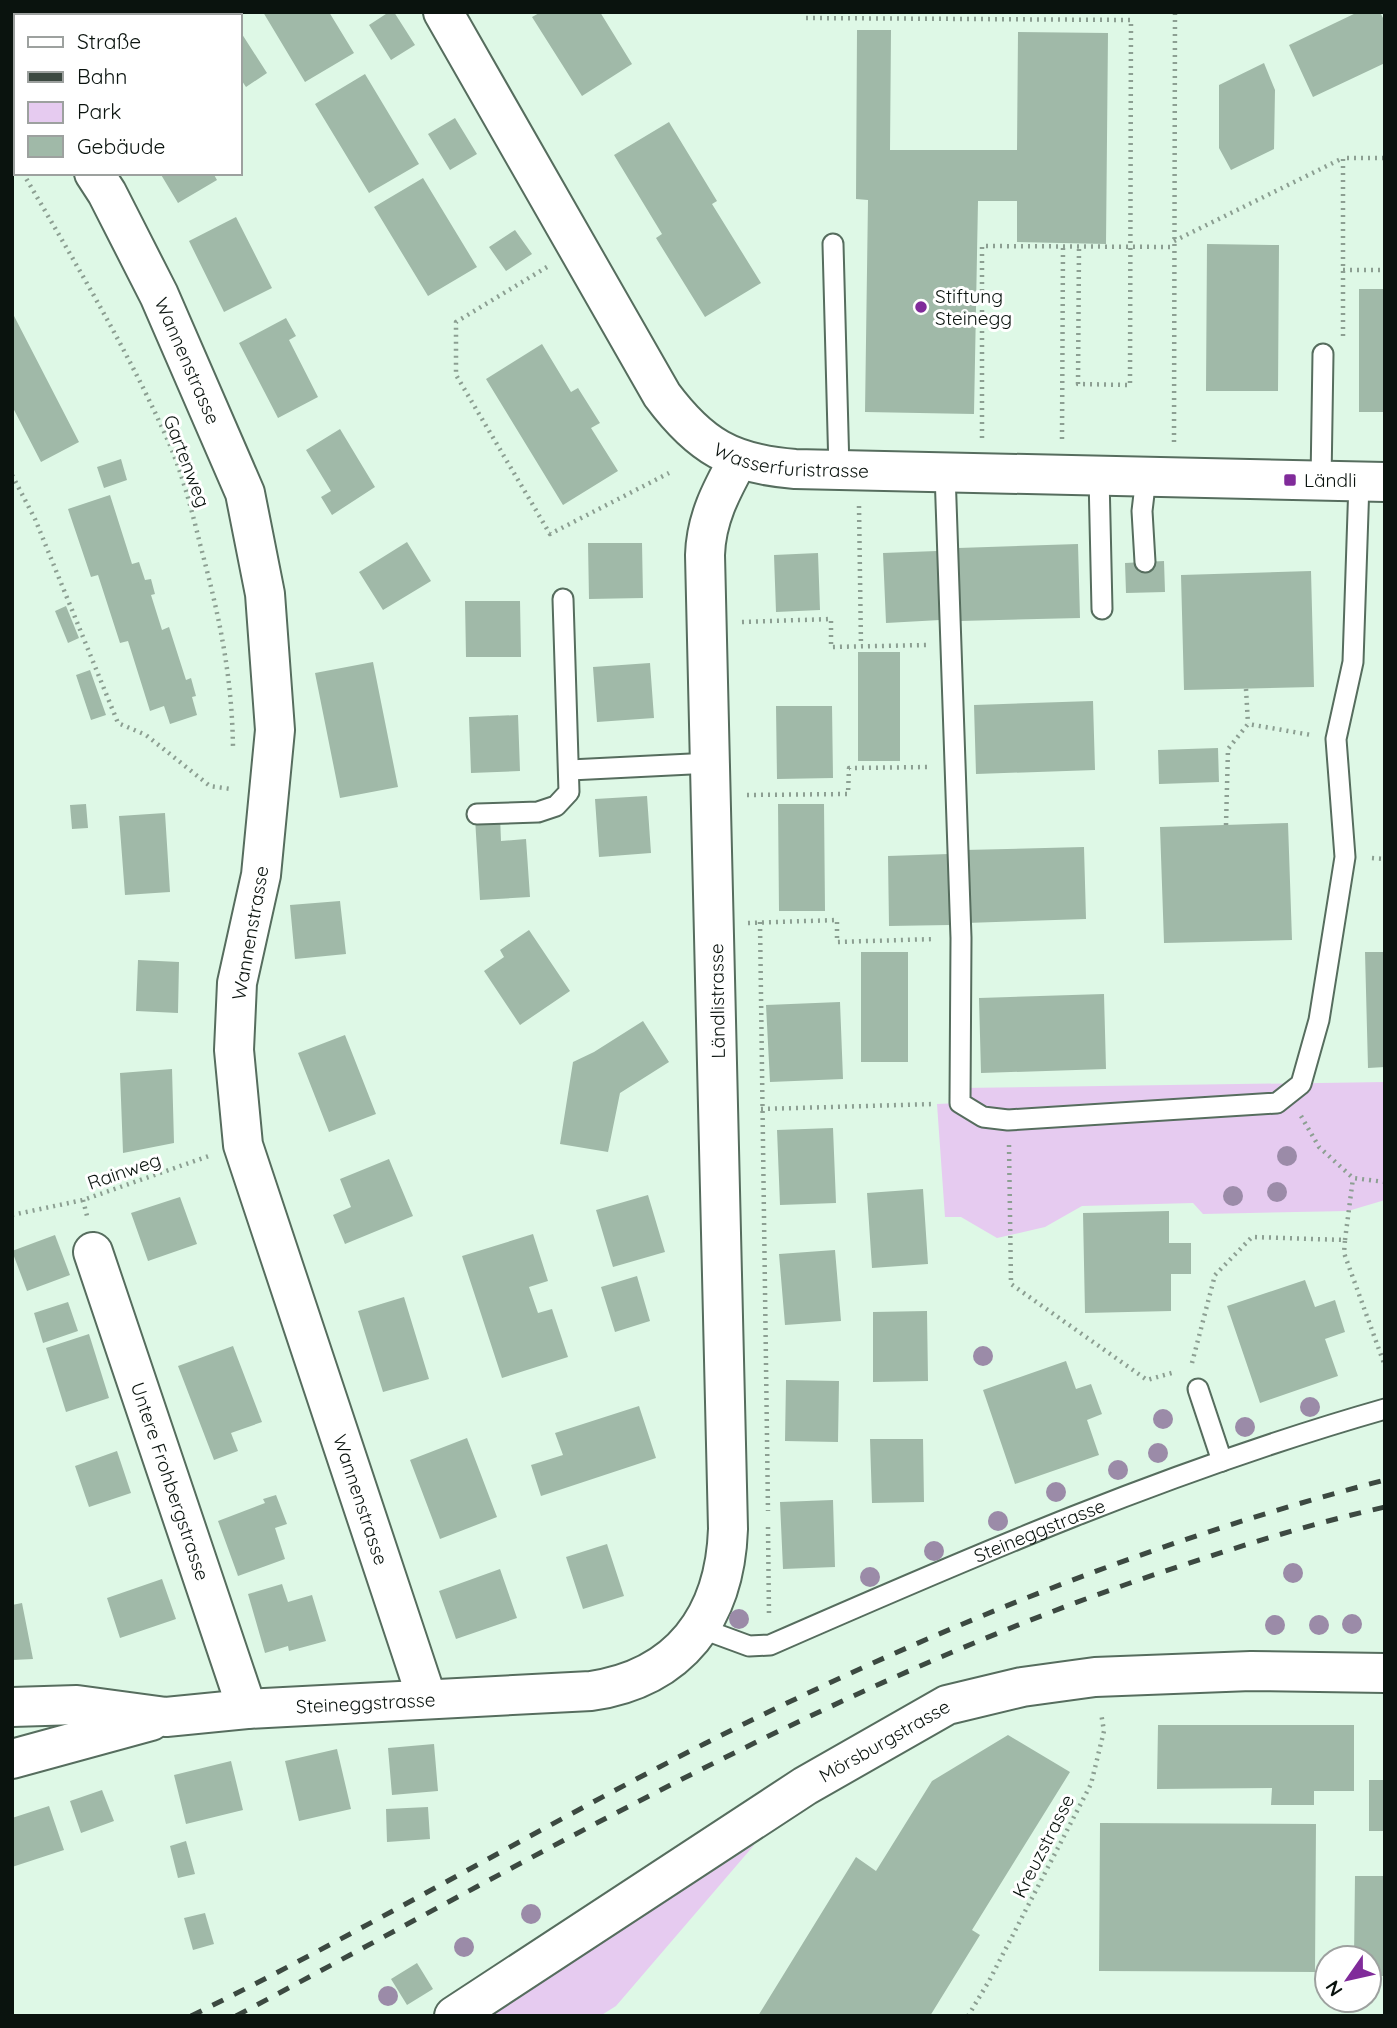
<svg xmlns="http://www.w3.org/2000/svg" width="1397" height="2028" font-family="Quicksand,sans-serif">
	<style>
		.green { fill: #e6cbf0 }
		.building { fill: #a0b9a8 }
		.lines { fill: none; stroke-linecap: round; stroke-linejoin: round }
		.service-casing { stroke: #566d5e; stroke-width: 23 }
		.minor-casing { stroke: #566d5e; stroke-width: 42 }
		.tertiary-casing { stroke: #566d5e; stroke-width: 42 }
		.path { stroke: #8c9f92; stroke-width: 4.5; stroke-dasharray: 2 5; stroke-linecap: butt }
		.service { stroke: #fff; stroke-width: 19 }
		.minor { stroke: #fff; stroke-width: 38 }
		.tertiary { stroke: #fff; stroke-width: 38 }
		.rail { stroke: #3c4941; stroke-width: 5; stroke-dasharray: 12 12; stroke-linecap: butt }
		.tree { fill: #9b8ba8 }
		.poi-dot { fill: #802b9a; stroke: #fff; stroke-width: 2.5 }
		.labels { text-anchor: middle; stroke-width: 6; stroke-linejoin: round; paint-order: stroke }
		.poi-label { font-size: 19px; fill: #0a130e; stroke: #fff; text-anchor: start }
		.street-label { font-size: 19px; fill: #0a130e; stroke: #fff }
	</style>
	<rect width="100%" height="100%" fill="#def8e6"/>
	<path class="green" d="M1385,1082V1200L1348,1211L1203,1214L1193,1203L1082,1206L1045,1227L997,1238L961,1217H945L937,1104L960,1103L961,1088Z
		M755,1844L616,2006L600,2016H489Z"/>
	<path class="building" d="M263,12H329L354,53L305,82Z
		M389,12H394L415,45L391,60L369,25Z
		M541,12H600L632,64L582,96L532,17Z
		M1358,12H1380L1385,22V63L1313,97L1289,45Z
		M857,30H891L890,150H1017L1018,32L1108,33L1106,244L1017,242V201H978L974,414L865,412L868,200L856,199Z
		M240,31L267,73L246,87L240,78Z
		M1264,63L1275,90L1274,149L1231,170L1219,148V85Z
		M365,74L419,164L369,193L315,104Z
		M455,118L477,154L450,170L428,134Z
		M669,122L717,201L712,204L761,283L705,317L656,238L662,234L614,155Z
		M160,173H213L217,180L178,203Z
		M423,178L477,267L428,296L374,207Z
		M236,217L272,288L224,312L189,241Z
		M515,230L532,254L506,271L489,247Z
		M1207,244L1279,245L1278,391H1206Z
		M1359,289H1385V412H1359Z
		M12,312L79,442L41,462L12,406Z
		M286,318L296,336L289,340L318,397L278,418L239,343Z
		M542,344L571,392L578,388L600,423L591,428L618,471L563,505L486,379Z
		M340,429L375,487L332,515L321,497L331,491L306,450Z
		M121,459L127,480L104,488L97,467Z
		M110,495L132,564L139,562L145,580L151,579L155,594L151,595L162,630L169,627L186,680L191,678L196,696L192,697L197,715L170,724L164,706L150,711L128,641L120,643L98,575L91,577L68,509Z
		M407,542L431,581L383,610L359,572Z
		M588,543H642L643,598L589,599Z
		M1078,544L1080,618L960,621L958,548Z
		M937,551L940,620L886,623L883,553Z
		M818,553L820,610L776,612L774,555Z
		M1164,561L1165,592L1126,593L1125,563Z
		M1311,571L1314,687L1184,690L1181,575Z
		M465,601H520L521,657H466Z
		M66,606L79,638L68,643L55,611Z
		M858,652H900V761H858Z
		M373,662L398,787L340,798L315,673Z
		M650,663L654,718L597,722L593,667Z
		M90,670L106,715L91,720L76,675Z
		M1093,701L1095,770L976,774L974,705Z
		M776,706H832L833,778L777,779Z
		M518,715L520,771L471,773L469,717Z
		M1218,748L1219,782L1159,784L1158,750Z
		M647,796L651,853L599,857L595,799Z
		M86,804L88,828L72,829L70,805Z
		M778,804H824L825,911H779Z
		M165,813L170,892L125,895L119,816Z
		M500,816L501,841L526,839L530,897L480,900L475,818Z
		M1288,823L1292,940L1164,943L1160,827Z
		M1084,847L1086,919L966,923L964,850Z
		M949,854L950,925L889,926L888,856Z
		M340,901L346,954L295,959L290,905Z
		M529,930L570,991L520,1025L484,971L504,957L500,950Z
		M861,952H908V1062H861Z
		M1365,952H1385V1067L1368,1068Z
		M138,960L179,962L178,1013L136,1011Z
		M1104,994L1106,1069L981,1073L979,998Z
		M840,1002L843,1079L770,1082L766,1005Z
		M643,1021L669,1062L620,1093L608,1152L560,1144L573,1062L594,1052Z
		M345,1035L376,1114L329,1132L298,1053Z
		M172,1069L174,1143L123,1153L120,1073Z
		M833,1128L836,1203L780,1205L777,1130Z
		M389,1159L413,1216L345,1244L333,1215L351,1207L340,1179Z
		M923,1189L928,1264L872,1268L867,1193Z
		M648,1195L665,1252L613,1267L596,1210Z
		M180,1197L197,1244L148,1261L131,1213Z
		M1169,1211V1243H1191V1274H1171V1311L1085,1313L1083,1213Z
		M533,1234L548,1281L529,1287L538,1313L552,1309L568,1357L502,1378L462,1256Z
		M55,1235L70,1275L27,1291L12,1251Z
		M835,1250L841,1321L785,1325L779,1254Z
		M637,1276L650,1321L615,1332L601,1287Z
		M1305,1280L1315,1307L1335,1300L1345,1332L1325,1339L1338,1376L1260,1403L1227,1306Z
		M404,1297L429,1379L383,1392L358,1311Z
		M68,1302L78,1331L43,1343L34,1313Z
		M927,1311L928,1381L873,1382V1312Z
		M89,1334L109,1398L66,1412L46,1348Z
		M233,1346L262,1422L231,1433L238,1451L214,1460L178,1366Z
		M1066,1361L1076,1389L1091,1384L1102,1414L1087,1420L1099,1455L1015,1484L983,1390Z
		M786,1380L839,1381L838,1442L785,1441Z
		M639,1406L656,1458L541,1496L531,1465L563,1455L555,1433Z
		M467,1438L497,1517L440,1539L410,1460Z
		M870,1439H923L924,1502L872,1503Z
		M117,1451L131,1493L89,1507L75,1466Z
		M276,1495L287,1524L275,1528L285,1559L238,1576L218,1521L265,1503L263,1499Z
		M833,1500L835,1567L783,1569L780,1502Z
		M607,1544L624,1596L583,1609L566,1557Z
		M500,1569L517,1618L456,1639L439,1591Z
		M162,1579L176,1619L120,1638L107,1598Z
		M282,1584L288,1602L312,1595L326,1641L289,1651L288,1646L265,1653L248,1594Z
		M22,1603L33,1659L12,1660V1605Z
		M1158,1725H1354V1791H1314V1805H1271L1272,1788L1157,1789Z
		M1008,1735L1070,1772L972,1930L980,1935L930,2016H758L856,1857L876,1871L932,1781Z
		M434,1744L438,1791L392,1795L388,1748Z
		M337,1749L351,1809L299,1821L285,1761Z
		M231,1761L243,1810L186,1824L174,1775Z
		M1369,1780H1385V1831H1369Z
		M102,1790L114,1821L81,1833L70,1801Z
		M49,1806L64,1850L12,1867V1818Z
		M428,1807L430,1839L387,1842L386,1809Z
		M1100,1823L1316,1824L1315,1972L1099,1971Z
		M186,1841L195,1874L178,1878L170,1846Z
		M1355,1876H1385V1976H1369V1958H1354Z
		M205,1913L214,1944L193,1950L184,1918Z
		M417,1963L433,1989L407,2005L391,1979Z"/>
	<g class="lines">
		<defs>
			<g id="service">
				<path d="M833,244L839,470"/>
				<path d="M945,472L961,938L960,1103L983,1117L1008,1120L1277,1103L1301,1084L1319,1020L1345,857L1336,739L1353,662L1359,482"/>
				<path d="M1099,476L1102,609"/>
				<path d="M1321,481L1323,354"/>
				<path d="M1145,562L1142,511L1146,477"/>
				<path d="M570,770L711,763"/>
				<path d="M477,814L538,812L556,806L569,792L563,599"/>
				<path d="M1198,1389L1222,1461"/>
				<path id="s1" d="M700,1628L749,1646L770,1645C973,1556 1171,1470 1385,1409"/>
			</g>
			<g id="minor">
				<path id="s2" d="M443,12L662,395C700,446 731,464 795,469L1385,482"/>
				<path d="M12,46L16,52"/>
				<path id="s3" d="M94,173L107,193L159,295L245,493L265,594L275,730L261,875L237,983L234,1050L243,1145L427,1699"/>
				<path id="s4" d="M93,1252L247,1709"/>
				<path id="s5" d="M12,1707L77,1705L166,1717L247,1709L591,1691C680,1678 725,1617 728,1529L705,555C706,519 721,491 738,460"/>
				<path d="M12,1759L151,1721"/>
			</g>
			<g id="tertiary">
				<path id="s6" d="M454,2016L805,1786L947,1705L1022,1687L1095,1677L1251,1671L1385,1673"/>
			</g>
		</defs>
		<use href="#service" class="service-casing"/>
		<use href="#minor" class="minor-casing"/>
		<use href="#tertiary" class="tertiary-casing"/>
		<path class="path" d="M806,18L1131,20L1130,385L1078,384L1079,247
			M12,155L16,161
			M23,173C74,261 128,350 169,443C183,476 192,511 200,544C219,615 232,674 233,748
			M1174,241L1343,158
			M547,267L456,322V375L550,534L669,473
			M1343,270H1385
			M1343,336V158H1385
			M982,438V246L1174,247
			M1062,439L1063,246
			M1174,442L1175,12
			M12,475L35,519L118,723L146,735L210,786L231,789
			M859,506L861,646
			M742,622L831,619V647L926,645
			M1246,689L1248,724
			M747,795L848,794L849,768L930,767
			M1226,825L1228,749L1248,724L1311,735
			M1372,858L1385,859
			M760,922L768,1511
			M748,923L837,920V942L935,939
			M761,1109L935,1104
			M1301,1116L1319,1147L1353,1178L1385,1182
			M1009,1145L1011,1284L1147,1380L1175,1372
			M83,1200L87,1216
			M12,1215L83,1200L209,1156
			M1345,1240L1353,1178
			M1192,1363L1215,1275L1252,1237L1345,1240L1344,1253L1385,1366
			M768,1527L769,1616
			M968,2016L989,1981L1091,1784L1104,1731L1101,1713"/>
		<use href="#service" class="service"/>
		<use href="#minor" class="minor"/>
		<use href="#tertiary" class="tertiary"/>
		<path class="rail" d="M191,2016C364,1931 531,1832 704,1744C921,1634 1149,1541 1385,1480
			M236,2016C551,1849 861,1667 1202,1559C1262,1539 1323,1521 1385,1507"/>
	</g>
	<g class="tree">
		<circle cx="1287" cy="1156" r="10"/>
		<circle cx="1277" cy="1192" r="10"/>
		<circle cx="1233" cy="1196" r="10"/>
		<circle cx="983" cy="1356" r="10"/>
		<circle cx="1310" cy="1407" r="10"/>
		<circle cx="1163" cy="1419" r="10"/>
		<circle cx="1245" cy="1427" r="10"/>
		<circle cx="1158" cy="1453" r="10"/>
		<circle cx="1118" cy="1470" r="10"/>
		<circle cx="1056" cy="1492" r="10"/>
		<circle cx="998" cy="1521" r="10"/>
		<circle cx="934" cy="1551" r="10"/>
		<circle cx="1293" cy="1573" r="10"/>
		<circle cx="870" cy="1577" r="10"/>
		<circle cx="739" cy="1619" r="10"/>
		<circle cx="1352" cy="1624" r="10"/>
		<circle cx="1275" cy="1625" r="10"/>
		<circle cx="1319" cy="1625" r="10"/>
		<circle cx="531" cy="1914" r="10"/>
		<circle cx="464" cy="1947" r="10"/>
		<circle cx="388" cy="1996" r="10"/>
	</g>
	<g class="poi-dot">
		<circle cx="921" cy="307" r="7"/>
		<rect x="1283" y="473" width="14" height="14" rx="3.5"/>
	</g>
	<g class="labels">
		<g class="poi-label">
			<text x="935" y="303">Stiftung<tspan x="935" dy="22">Steinegg</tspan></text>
			<text x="1304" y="487">Ländli</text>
		</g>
		<g class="street-label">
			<text dy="7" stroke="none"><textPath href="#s3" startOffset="210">Wannenstrasse</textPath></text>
			<text dy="7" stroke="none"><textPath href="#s2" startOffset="595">Wasserfuristrasse</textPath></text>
			<text transform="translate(187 461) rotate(69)" y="7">Gartenweg</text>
			<text transform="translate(250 933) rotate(-80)" y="7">Wannenstrasse</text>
			<text transform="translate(717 1001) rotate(-91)" y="7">Ländlistrasse</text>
			<text transform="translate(124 1171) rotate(-19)" y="7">Rainweg</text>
			<text dy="7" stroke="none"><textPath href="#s4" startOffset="242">Untere Frohbergstrasse</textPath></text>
			<text dy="7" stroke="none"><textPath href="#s3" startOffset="1386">Wannenstrasse</textPath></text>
			<text dy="7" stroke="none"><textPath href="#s1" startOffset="366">Steineggstrasse</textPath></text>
			<text dy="7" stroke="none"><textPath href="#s5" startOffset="355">Steineggstrasse</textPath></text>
			<text dy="7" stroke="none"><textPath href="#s6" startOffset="511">Mörsburgstrasse</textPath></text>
			<text transform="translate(1043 1846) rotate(-63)" y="7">Kreuzstrasse</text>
		</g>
	</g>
	<rect width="1397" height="2028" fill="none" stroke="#0a130e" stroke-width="28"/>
	<rect x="14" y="14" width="228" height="161" fill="#ffffff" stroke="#9da19f" stroke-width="2"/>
	<rect x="28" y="37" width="35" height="10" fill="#ffffff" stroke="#9da19f" stroke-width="2"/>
	<text x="77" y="49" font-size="21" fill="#0a130e">Straße</text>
	<rect x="28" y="72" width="35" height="10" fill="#3c4941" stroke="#9da19f" stroke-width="2"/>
	<text x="77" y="84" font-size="21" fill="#0a130e">Bahn</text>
	<rect x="28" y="102" width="35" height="21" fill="#e6cbf0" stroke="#9da19f" stroke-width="2"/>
	<text x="77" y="119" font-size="21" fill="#0a130e">Park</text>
	<rect x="28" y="136" width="35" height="21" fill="#a0b9a8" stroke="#9da19f" stroke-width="2"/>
	<text x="77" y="154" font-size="21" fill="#0a130e">Gebäude</text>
	<g transform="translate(1348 1979) rotate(236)"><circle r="33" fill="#ffffff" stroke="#9da19f" stroke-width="2"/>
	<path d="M0-5L12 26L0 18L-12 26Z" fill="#802b9a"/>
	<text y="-10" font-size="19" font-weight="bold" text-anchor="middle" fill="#0a130e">N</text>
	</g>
</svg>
